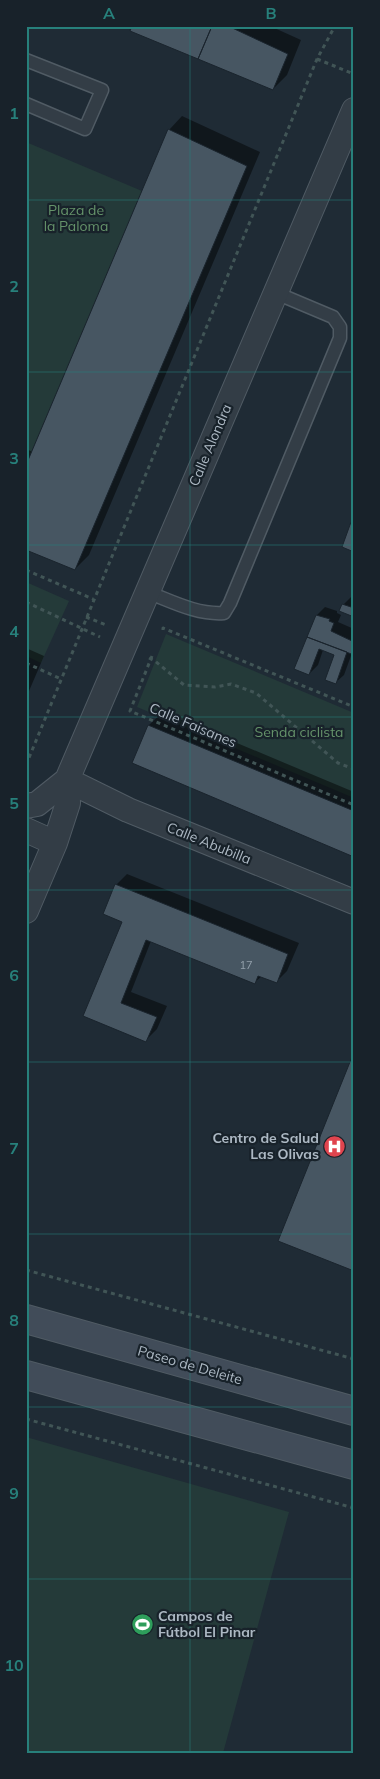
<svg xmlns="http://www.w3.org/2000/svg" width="380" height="1779" font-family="Mulish,sans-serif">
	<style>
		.green { fill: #243a39 }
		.shadow { fill: #0007 }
		.building { fill: #475662; stroke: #1a242d }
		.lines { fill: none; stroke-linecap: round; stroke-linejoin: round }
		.lane-casing { stroke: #505b64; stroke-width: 15 }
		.street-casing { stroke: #505b64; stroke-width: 26 }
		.secondary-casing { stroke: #505b64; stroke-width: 30 }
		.path { stroke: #415556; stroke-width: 3; stroke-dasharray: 4 4; stroke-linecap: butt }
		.lane { stroke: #333d46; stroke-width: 12 }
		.street { stroke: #333d46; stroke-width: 24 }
		.secondary { stroke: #414c59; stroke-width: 28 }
		.grid { fill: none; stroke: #27807b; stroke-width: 1; stroke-opacity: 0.55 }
		.labels { text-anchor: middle; stroke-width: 4.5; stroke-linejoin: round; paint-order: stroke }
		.number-label { font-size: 11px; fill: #93a0ab }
		.park-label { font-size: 14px; fill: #65936a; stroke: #18222a }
		.street-label { font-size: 14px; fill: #acb8c3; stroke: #18222a }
		.poi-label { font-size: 14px; font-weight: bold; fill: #acb8c3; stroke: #18222a; text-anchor: end }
		.neatline { fill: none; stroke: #27807b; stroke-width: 2 }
		.grid-label { font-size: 16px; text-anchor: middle; font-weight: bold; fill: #27807b }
	</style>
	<rect width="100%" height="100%" fill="#1f2b35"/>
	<path class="green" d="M26,142L142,191L26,465Z
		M26,582L69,601L41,663L26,656Z
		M166,634L354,713V798L137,707Z
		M26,1437L289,1512L223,1753H26Z"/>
	<path class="shadow" d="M122,26H270L301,40L287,75L273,89Z
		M182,116L260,152L89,555L75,569L26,549V449L33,452L169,130Z
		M352,596L354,597V616L343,605Z
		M325,607L337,611V613L341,615L338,622L354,629V653H352L344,675L335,683L336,655L323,650L318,665L309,674L317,615Z
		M26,648L44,656L26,698Z
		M163,712L354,792V856L134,763L149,725Z
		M127,874L299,943L287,971L276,982L262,976L254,983L151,941L131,992L167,1006L157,1029L146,1040L84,1016L123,921L116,885Z"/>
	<path class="building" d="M132,26H212L198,59L130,31Z
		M212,26H228L288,54L273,90L198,59Z
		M168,129L247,166L75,570L26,550V465Z
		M351,522L354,523V552L342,547Z
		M342,604L354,608V617L339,611Z
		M316,615L330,619L329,621L334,623L331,631L352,641L354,636V655L307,637Z
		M307,637L347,652L336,684L325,680L334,655L319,649L309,675L294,669Z
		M148,725L354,811V857L132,763Z
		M115,884L288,954L277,983L258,976L255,984L146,940L121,1003L157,1017L146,1042L83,1016L122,922L103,914Z
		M354,1052V1271L278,1241Z"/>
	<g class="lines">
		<defs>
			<path id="lane" d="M26,60L102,90L85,129L26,104
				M147,592C171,601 197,615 224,613L230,603L340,338V327L333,317L276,293"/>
			<path id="street" d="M67,780L128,810L354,902
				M26,806L37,804L67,780L354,110
				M26,830L55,843
				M26,911L55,843L68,803L67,780"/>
			<path id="secondary" d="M26,1319L354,1411
				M26,1375L354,1465"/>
		</defs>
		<use href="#lane" class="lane-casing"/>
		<use href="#street" class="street-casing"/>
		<use href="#secondary" class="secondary-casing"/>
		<path class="path" d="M317,59L354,74
			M26,570L93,599
			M26,602L100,637
			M86,617L106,625
			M163,630V628L354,707
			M152,656L130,711L354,805
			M149,658L155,661L184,685L215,687L231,684L256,693L338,763L354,769
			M26,663L61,679
			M26,765L317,59L335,26
			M26,1270L354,1359
			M26,1419L354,1508"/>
		<use href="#lane" class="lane"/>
		<use href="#street" class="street"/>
		<use href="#secondary" class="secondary"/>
	</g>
	<path class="grid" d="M190,26V1753M26,200H354M26,372H354M26,545H354M26,717H354M26,890H354M26,1062H354M26,1234H354M26,1407H354M26,1579H354"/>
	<defs>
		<symbol id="hospital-disc" viewBox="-11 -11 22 22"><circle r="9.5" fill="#e0444e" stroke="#18222a"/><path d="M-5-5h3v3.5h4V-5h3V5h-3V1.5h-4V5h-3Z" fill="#fff"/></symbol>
		<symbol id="stadium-disc" viewBox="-11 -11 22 22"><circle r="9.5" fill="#2e9e5b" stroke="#18222a"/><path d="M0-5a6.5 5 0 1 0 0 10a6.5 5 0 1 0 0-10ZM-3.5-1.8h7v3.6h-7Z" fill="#fff"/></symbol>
	</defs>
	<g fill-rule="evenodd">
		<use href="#hospital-disc" x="322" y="1134" width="25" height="25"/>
		<use href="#stadium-disc" x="130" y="1612" width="25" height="25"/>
	</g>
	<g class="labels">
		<g class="number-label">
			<text x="246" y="969">17</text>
		</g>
		<g class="park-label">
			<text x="76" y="215">Plaza de<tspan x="76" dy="16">la Paloma</tspan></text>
			<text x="299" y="737">Senda ciclista</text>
		</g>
		<g class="street-label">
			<text transform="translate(210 445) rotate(-67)" y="5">Calle Alondra</text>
			<text transform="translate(193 725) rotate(23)" y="5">Calle Faisanes</text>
			<text transform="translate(209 843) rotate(22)" y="5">Calle Abubilla</text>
			<text transform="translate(190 1365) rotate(16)" y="5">Paseo de Deleite</text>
		</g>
		<g class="poi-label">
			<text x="319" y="1143">Centro de Salud<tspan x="319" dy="16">Las Olivas</tspan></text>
			<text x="158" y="1621" text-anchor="start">Campos de<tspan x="158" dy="16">Fútbol El Pinar</tspan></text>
		</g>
	</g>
	<rect width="380" height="1779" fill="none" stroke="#18222a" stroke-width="55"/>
	<rect x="28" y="28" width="324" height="1724" class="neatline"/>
	<g class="grid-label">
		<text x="109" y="19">A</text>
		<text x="271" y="19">B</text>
		<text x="14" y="119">1</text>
		<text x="14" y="292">2</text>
		<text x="14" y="464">3</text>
		<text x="14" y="637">4</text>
		<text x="14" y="809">5</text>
		<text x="14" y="981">6</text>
		<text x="14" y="1154">7</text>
		<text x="14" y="1326">8</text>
		<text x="14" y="1499">9</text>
		<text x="14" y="1671">10</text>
	</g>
</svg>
